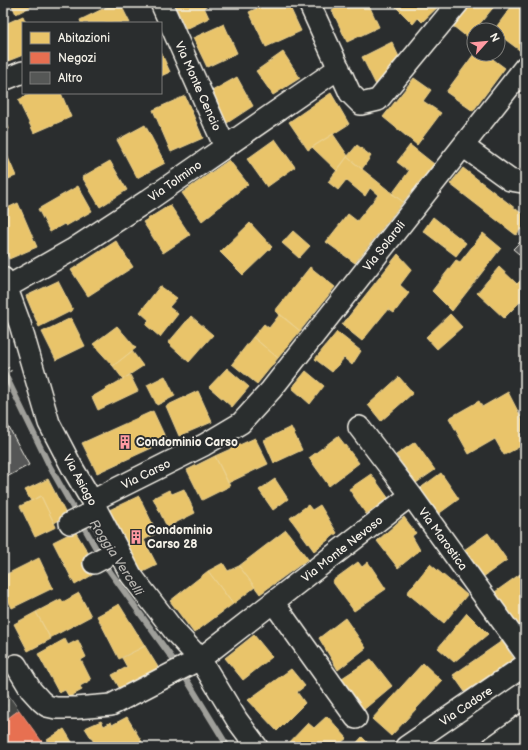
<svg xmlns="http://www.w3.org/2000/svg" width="528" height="750" font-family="'Balsamiq Sans',sans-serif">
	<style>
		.park { fill: url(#park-tufts); stroke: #9c9c96 }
		.homes { fill: #e9c46a; stroke: #ecd290 }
		.shops { fill: #e76f51; stroke: #eb967e }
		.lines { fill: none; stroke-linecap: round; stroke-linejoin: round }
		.stream { stroke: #9f9f9a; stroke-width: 6 }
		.building { fill: #555756; stroke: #f4f1e8 }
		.minor-casing { stroke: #f4f1e8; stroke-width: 24 }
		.path { stroke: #f4f1e8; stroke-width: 2.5; stroke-dasharray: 1 3; stroke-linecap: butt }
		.minor { stroke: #2a2d2e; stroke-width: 21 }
		.labels { text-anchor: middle; stroke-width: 4; stroke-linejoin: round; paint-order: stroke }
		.street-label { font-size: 12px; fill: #f4f1e8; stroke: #2a2d2e }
		.poi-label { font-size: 12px; font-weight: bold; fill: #f4f1e8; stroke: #2a2d2e; text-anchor: start }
		.water-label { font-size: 13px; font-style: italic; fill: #b5b3ae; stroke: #2a2d2e }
	</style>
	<defs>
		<pattern id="park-tufts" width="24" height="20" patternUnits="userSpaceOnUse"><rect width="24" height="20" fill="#444645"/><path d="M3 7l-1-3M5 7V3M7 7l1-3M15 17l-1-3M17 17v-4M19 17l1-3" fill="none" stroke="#606160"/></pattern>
	</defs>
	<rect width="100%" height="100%" fill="#2a2d2e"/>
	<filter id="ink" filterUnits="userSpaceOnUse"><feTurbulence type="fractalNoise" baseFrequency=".025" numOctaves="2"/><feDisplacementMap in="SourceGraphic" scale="8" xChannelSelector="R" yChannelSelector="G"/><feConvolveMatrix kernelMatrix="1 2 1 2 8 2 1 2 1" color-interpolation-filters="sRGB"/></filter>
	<g filter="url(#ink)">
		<path class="park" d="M3,687L19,710L3,722Z"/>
		<path class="homes" d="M11,3H38L16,14Z
			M115,3H120L130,23H81L80,20Z
			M174,3H213L204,7L209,18L186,29Z
			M268,3H288L301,31L266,47L249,12Z
			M348,3H368L379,27L347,42L332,10Z
			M398,3H442L422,22L418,18L413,24L395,6Z
			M472,3H497L468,38L453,26Z
			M514,3H523L525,5V49L522,52L498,34V30H494Z
			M23,16L26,23H23V55L8,61L3,50V25Z
			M224,24L237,53L207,67L193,38Z
			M392,42L400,59L376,85L362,57Z
			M161,52L170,72L161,76Z
			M283,52L300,78L273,95L256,71Z
			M474,54H486L505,68L473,111L446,92Z
			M237,77L253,106L227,123L212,91Z
			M414,78L431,90L423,101L441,113L417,145L383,117Z
			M32,93H61L71,117L34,133L18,100Z
			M331,93L349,124L308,150L289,122Z
			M185,96L203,138L171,152L153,110Z
			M3,114L9,129L3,132Z
			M145,125L165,163L137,178L117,140Z
			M333,134L348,156L337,171L312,147Z
			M275,139L295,167L267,187L247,159Z
			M357,145L371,156L362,169L347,157Z
			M410,145L434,164L403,202L392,194L409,171L397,162Z
			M3,146L16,176L3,181Z
			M347,157L403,202L355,263L326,242L348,214L357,221L378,195L370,188L365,196L346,180L338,190L328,182Z
			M229,160L248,184L202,221L182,193Z
			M110,161L127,190L100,207L82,177Z
			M463,168L525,216V224L516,235L450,184Z
			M78,186L92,211L66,226L64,224L50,232L38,209Z
			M18,203L37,247L9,259L3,245V210Z
			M170,205L190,235L163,253L143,222Z
			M433,217L466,243L456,256L423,231Z
			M250,223L272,247L243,275L220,252Z
			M293,231L310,246L299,258L282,243Z
			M483,233L501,248L452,311L432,291L456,260L460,262Z
			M116,241L133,267L88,296L71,270Z
			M398,254L412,269L400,285L409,293L394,313L388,309L362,341L342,325Z
			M310,267L335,287L300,331L275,311Z
			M499,267L517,284L524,277L525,279V297L504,318L477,293Z
			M58,281L73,310L39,327L26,296Z
			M160,286L177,298L169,307L178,314L160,337L146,325L149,320L140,312Z
			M280,314L300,331L278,358L253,337L264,324L269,328Z
			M450,314L462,327L437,349L426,337Z
			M191,316L213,335L189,362L168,343Z
			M71,318L85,346L56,360L42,332Z
			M117,326L136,348L113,366L93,344Z
			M337,332L361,351L352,365L344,358L332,372L315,359Z
			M253,337L278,358L257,384L232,364Z
			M132,351L143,366L123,379L113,366Z
			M227,368L249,387L232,407L209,387Z
			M306,371L324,386L310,404L292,388Z
			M130,375L138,391L98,410L92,397Z
			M165,376L175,396L157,405L147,385Z
			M399,377L413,393L381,421L368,405Z
			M198,391L212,422L179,436L166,406Z
			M508,392L525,425V430L520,433L525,441V444L504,455L495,439L469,454L449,418L479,401L482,407Z
			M153,411L167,441L97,473L82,443Z
			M291,427L302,450L274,463L264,440Z
			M338,436L359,463L329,486L309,458Z
			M255,438L268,464L228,483L215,456Z
			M415,442L435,470L416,483L396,455Z
			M215,456L230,486L202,500L187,470Z
			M441,473L459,499L437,515L419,489Z
			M371,474L389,499L366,514L349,489Z
			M48,479L67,516L54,523L41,496L31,501L25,490Z
			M275,479L288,499L273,510L259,490Z
			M184,489L195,513L167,527L153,498L169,490L172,494Z
			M41,496L56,527L35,537L20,506Z
			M139,496L157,533L144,540L157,565L139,574L107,511Z
			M308,505L312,510L320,505L337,533L314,551L290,518Z
			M404,517L416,533L412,536L420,550L398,568L377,541Z
			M286,530L308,559L260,594L239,566Z
			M75,531L99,571L75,585L53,542Z
			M488,533L507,560L483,577L464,550Z
			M39,558L53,588L12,608L3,590V576Z
			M358,562L362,567L368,562L386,589L354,611L332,581Z
			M223,563L228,571L239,566L255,587L233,604L208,571Z
			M430,564L467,595L444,623L407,593Z
			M208,571L233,604L194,633L170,601Z
			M523,572L525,574V626L521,628L495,592Z
			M79,593L91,616L50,638L36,612L61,599L63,602Z
			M119,604L145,646L119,659L97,616Z
			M36,612L51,639L28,651L14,624Z
			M467,613L488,634L454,662L438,648Z
			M345,618L366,648L338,670L319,638Z
			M254,635L272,657L243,680L225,658Z
			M65,639L68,645L78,640L86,657L81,660L91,680L80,686L82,690L69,697L65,690L59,693L38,654Z
			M502,641L514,659L465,692L453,675Z
			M145,646L161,672L123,694L112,675L127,667L122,658Z
			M371,659L392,686L362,711L339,680Z
			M423,663L442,681L391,736L372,719Z
			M291,669L305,686L297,692L305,703L277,731L248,700Z
			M327,716L347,738L336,747H285L308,723L314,728Z
			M127,717L145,747H97L85,728L101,721L104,726L111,722L112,725Z
			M64,729L75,747H52L47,740Z
			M362,737L372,747H353Z"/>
		<path class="shops" d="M19,710L32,728L46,747H3V722Z"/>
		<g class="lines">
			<path class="stream" d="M3,370L50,467L106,566L182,672L228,747"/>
		</g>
		<path class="building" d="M525,237V259L513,249Z
			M6,422L29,465L3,479V423Z"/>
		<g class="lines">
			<defs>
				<path id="minor" d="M161,3L225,147
					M309,3L350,93L361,104L378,100L458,3
					M3,80L23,72
					M463,146L510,180L522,182L525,181
					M3,278L20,324L49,423L73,469L92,501L131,575L175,632L200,659L237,720L257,747
					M7,287L72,250L147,201L339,68
					M359,427L411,495L525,653
					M92,501L204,445L241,423L271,390L525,67
					M70,523L97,510
					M94,563L118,550
					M273,602L356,718
					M16,665L31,690L41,701L47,706L56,708H76L111,705L200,659L411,495
					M406,747L525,665
					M493,747L525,724"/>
			</defs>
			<use href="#minor" class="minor-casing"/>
			<path class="path" d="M3,361L12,373"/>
			<use href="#minor" class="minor"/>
		</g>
	</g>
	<defs>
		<symbol id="building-bare" viewBox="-9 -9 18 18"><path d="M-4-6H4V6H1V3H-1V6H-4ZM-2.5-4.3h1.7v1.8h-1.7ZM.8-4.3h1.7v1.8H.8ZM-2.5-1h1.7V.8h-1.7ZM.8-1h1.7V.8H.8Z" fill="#ff9aa2" stroke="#2a2d2e" stroke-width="2.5" paint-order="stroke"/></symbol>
	</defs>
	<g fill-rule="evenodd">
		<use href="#building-bare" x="115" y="432" width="20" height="20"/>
		<use href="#building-bare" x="126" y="527" width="20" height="20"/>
	</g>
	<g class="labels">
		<g class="street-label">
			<text transform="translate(198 86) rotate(66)" y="4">Via Monte Cencio</text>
			<text transform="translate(175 181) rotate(-35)" y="4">Via Tolmino</text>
			<text transform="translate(384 246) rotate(-52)" y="4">Via Solaroli</text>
			<text transform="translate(146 474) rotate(-26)" y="4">Via Carso</text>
			<text transform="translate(80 480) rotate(61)" y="4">Via Asiago</text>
			<text transform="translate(443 539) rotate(54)" y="4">Via Marostica</text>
			<text transform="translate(342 549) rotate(-38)" y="4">Via Monte Nevoso</text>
			<text transform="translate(466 706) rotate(-34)" y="4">Via Cadore</text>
		</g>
		<g class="poi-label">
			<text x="136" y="446">Condominio Carso</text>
			<text x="147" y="534">Condominio<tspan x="147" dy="14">Carso 28</tspan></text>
		</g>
		<g class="water-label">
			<text transform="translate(117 557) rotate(57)" y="5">Roggia Vercelli</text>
		</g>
	</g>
	<rect width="528" height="750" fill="none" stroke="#2a2d2e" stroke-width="16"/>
	<rect x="8" y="8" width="512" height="734" fill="none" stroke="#f4f1e8" stroke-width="1.5" filter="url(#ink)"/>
	<rect x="22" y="22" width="140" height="72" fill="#2a2d2e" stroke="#7b7b78"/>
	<rect x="30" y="32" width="20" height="12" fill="#e9c46a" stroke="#7b7b78"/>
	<text x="58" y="42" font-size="12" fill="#f4f1e8">Abitazioni</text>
	<rect x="30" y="52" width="20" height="12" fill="#e76f51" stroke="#7b7b78"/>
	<text x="58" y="62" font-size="12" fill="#f4f1e8">Negozi</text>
	<rect x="30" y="72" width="20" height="12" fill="#555756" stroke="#7b7b78"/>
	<text x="58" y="82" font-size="12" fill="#f4f1e8">Altro</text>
	<g transform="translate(486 42) rotate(63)"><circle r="19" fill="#2a2d2e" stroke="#7b7b78"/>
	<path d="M0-3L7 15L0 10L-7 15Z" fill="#ff9aa2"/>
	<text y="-6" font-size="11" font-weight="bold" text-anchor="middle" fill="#f4f1e8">N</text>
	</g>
</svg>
